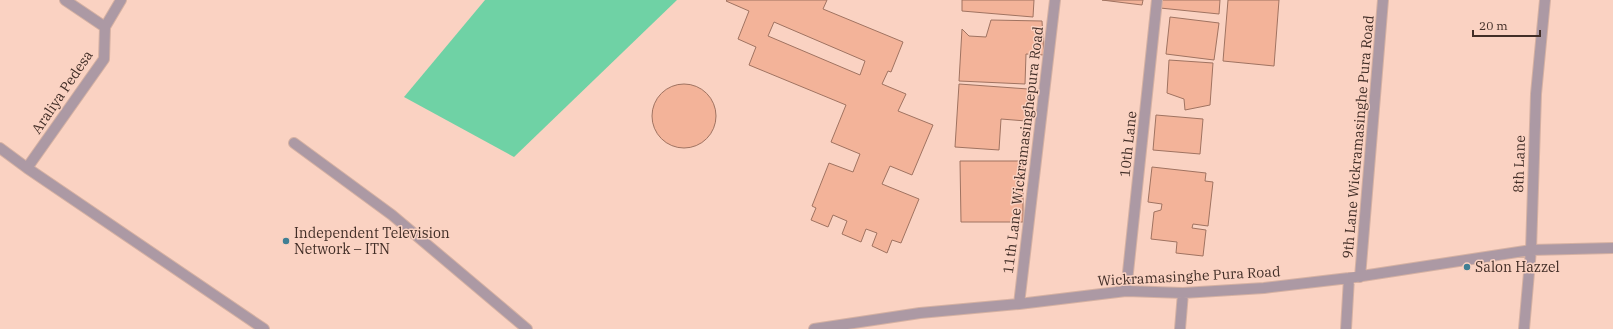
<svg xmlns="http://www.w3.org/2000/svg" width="1613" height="329" font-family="'IBM Plex Serif',serif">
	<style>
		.green { fill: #6fd2a5 }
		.building { fill: #f3b399; stroke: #a07361; fill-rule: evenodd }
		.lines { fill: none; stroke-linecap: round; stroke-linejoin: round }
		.minor-casing { stroke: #d5b1a3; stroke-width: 12 }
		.minor { stroke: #ac99a4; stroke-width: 10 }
		.poi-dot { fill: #407f94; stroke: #fad2c2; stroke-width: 1.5 }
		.labels { text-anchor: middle; stroke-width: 3; stroke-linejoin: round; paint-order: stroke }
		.street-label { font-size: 14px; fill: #422e27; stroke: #fad2c2 }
		.poi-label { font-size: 14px; fill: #422e27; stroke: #fad2c2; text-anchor: start }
	</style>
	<rect width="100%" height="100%" fill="#fad2c2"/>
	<path class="green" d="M485,0H677L514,157L404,97Z"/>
	<path class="building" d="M727,0H827L823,9L903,42L891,72L888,71L882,84L906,94L898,111L933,125L912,175L890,166L882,184L919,199L901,243L892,240L887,253L872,246L877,233L866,229L861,242L842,234L847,221L833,215L828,227L811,220L816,208L812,206L829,163L853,172L860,154L831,142L846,105L749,65L756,47L738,39L749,11L726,1ZM774,22L865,61L860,75L768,36Z
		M962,0H1034L1033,17L962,11Z
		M1102,0H1143L1142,5Z
		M1161,0H1220L1219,14L1160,8Z
		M1228,0H1279L1274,66L1223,61Z
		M1170,17L1219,23L1214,60L1166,54Z
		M991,20L1042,21L1044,55L1026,54L1025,84L959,81L962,29L969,36L986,37Z
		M1169,60L1213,63L1210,105L1185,110L1184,99L1167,93Z
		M652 116a32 32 0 1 1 64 0a32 32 0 1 1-64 0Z
		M959,84L1028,89L1026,121L1001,119L999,150L955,147Z
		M1156,115L1203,119L1200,154L1153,150Z
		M960,161H1023V222H961Z
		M1152,167L1206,173L1205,181L1213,182L1208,226L1193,224L1192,228L1206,230L1203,256L1176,253L1177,242L1151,239L1154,212L1161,210L1162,204L1148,202Z"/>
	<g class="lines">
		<defs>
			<path id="minor" d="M65,0L105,27
				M294,143L392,215L527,329
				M0,148L27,168L264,329
				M27,168L104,59L105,27L121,0
				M1360,277L1383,0
				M1126,291L1157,0
				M1019,304L1055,0
				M814,329L920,313L1019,304L1126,291L1183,293L1264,288L1349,278L1531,250L1613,248
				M1180,329L1183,293
				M1346,329L1349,278
				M1524,329L1531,250L1536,94L1545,0"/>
		</defs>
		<use href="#minor" class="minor-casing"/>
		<use href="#minor" class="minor"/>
	</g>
	<g class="poi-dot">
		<circle cx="286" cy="241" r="4"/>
		<circle cx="1467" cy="267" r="4"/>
	</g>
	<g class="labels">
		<g class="street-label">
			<text transform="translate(62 92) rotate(-56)" y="5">Araliya Pedesa</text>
			<text transform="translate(1358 137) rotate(-85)" y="5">9th Lane Wickramasinghe Pura Road</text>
			<text transform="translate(1128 144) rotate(-84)" y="5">10th Lane</text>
			<text transform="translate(1023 150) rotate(-83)" y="5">11th Lane Wickramasinghepura Road</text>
			<text transform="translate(1519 164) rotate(-88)" y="5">8th Lane</text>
			<text transform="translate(1189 276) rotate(-3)" y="5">Wickramasinghe Pura Road</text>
		</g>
		<g class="poi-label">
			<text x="294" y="238">Independent Television<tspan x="294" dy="16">Network – ITN</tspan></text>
			<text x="1475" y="272">Salon Hazzel</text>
		</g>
	</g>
	<path d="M1473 30v6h67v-6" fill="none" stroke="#422e27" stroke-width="2"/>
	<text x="1479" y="30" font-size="12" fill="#422e27" stroke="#fad2c2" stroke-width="3" paint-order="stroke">20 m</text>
</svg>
